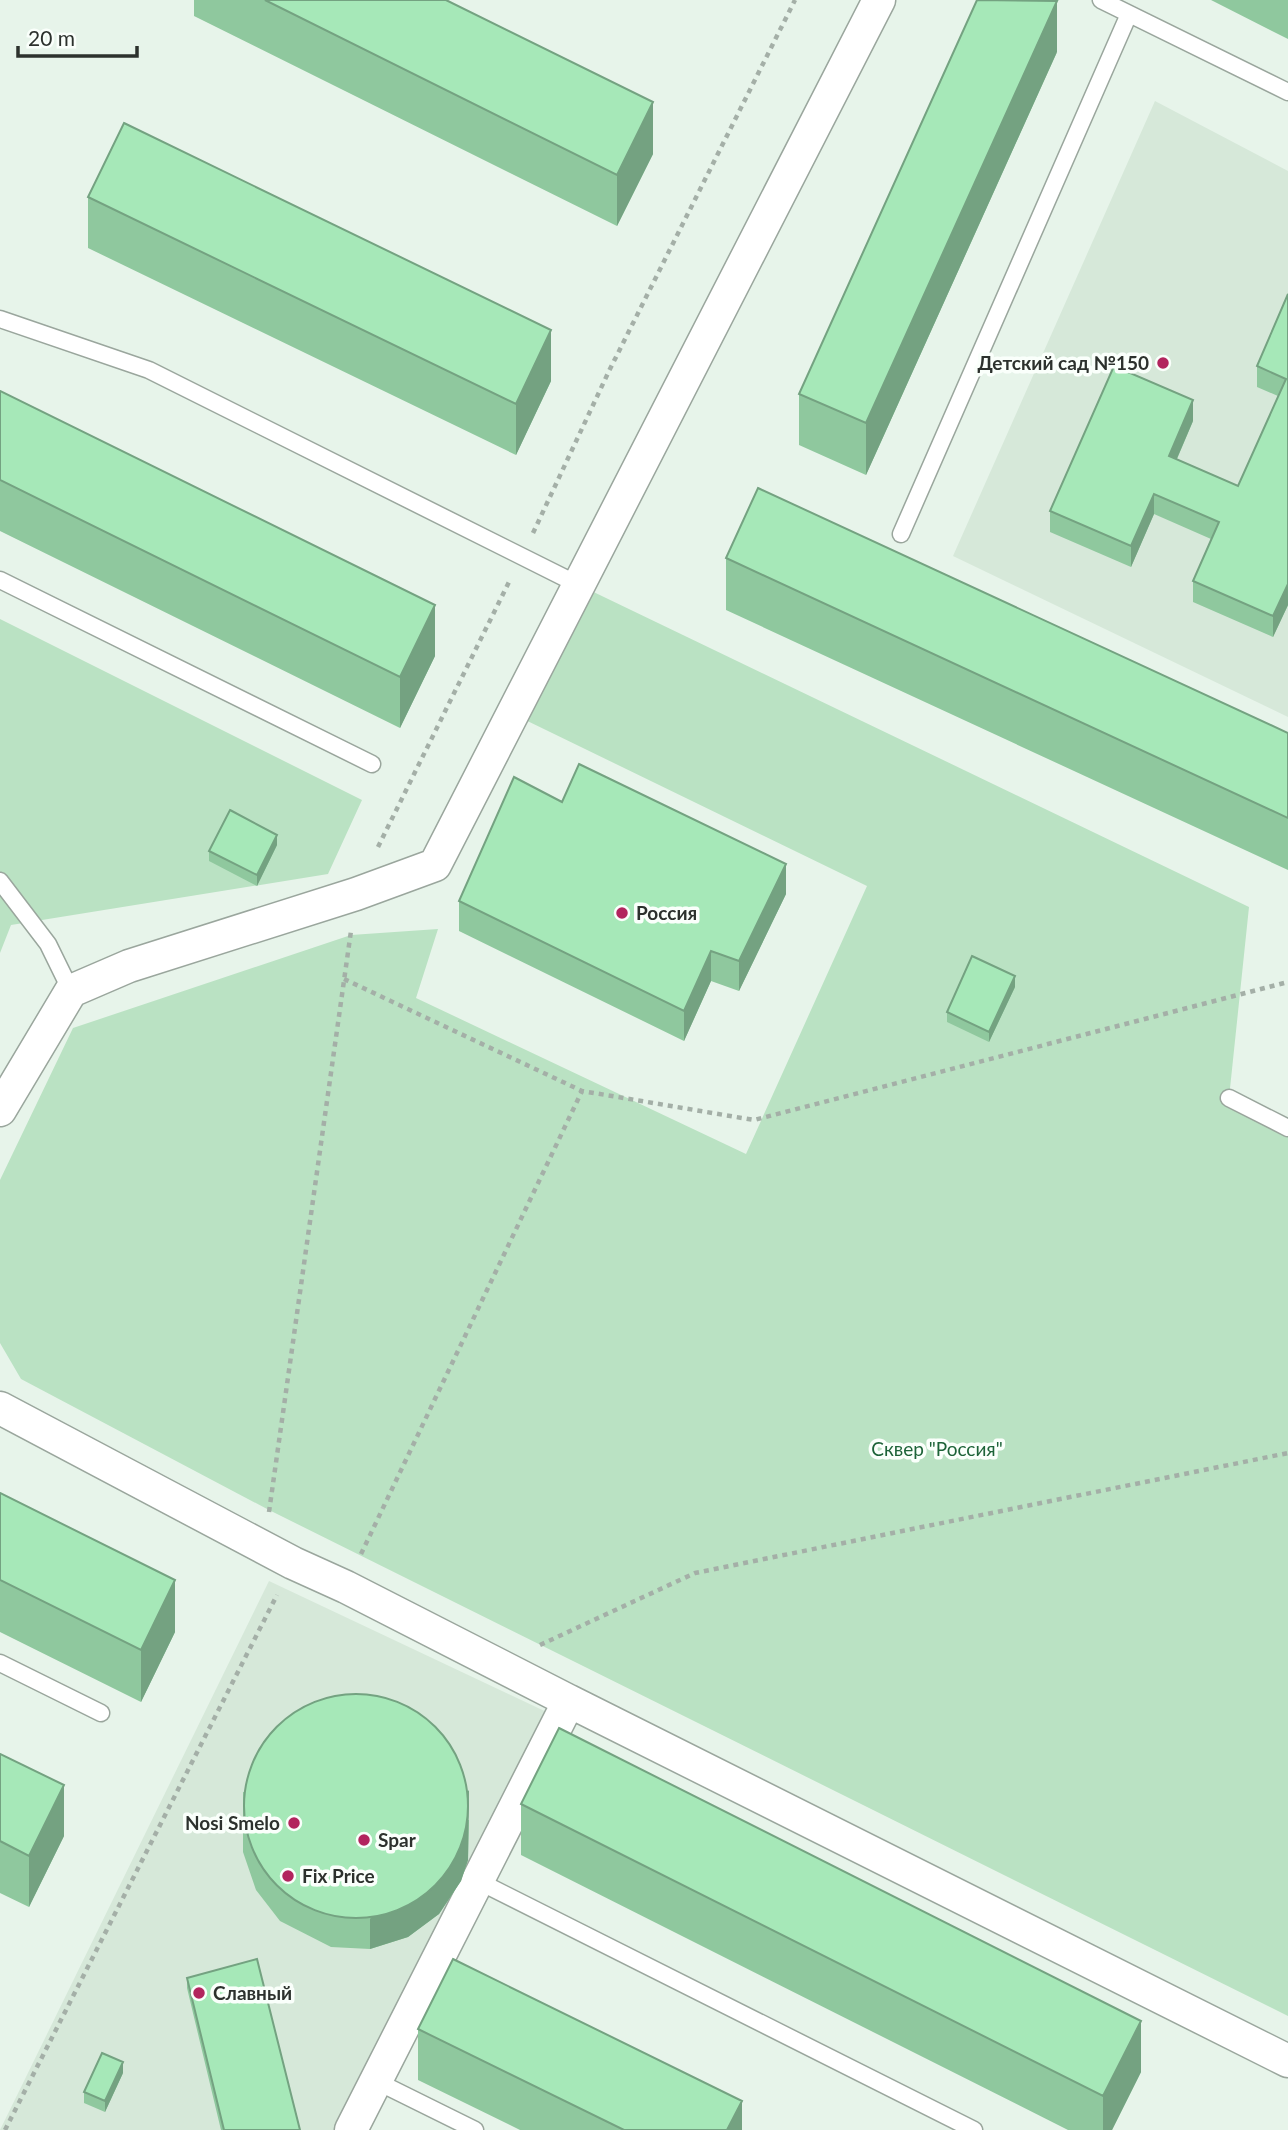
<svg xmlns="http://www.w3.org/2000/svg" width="1288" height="2130" font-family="Lato,sans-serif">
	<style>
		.built { fill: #d6e8d9 }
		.green { fill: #bae2c3 }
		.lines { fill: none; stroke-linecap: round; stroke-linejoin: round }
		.service-casing { stroke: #9aa69d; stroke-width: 19 }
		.minor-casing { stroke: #9aa69d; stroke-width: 35 }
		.path { stroke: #a4afa7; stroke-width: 4.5; stroke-dasharray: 5 5; stroke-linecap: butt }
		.service { stroke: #fff; stroke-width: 16 }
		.minor { stroke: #fff; stroke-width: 32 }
		.wall { fill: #8fc89e }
		.shaded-wall { fill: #74a281 }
		.building { fill: #a6e8b8; stroke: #74a281; stroke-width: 2 }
		.poi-dot { fill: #b2255e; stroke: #fafffb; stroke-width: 2.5 }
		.labels { text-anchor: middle; stroke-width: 7; stroke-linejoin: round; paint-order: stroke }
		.poi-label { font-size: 19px; font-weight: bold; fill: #2c312d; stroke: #fafffb; text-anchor: start }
		.park-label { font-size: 19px; fill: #1d6338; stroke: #fafffb }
	</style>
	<rect width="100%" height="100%" fill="#e7f4ea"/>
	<path class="built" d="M1155,101L1288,171V717L953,556Z
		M269,1581L574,1725L370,2130H0Z"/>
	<path class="green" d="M579,585L1249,907L1229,1098L1288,1128V2016L269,1510L21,1379L0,1343V1180L73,1028L351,935L438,929L416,998L746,1154L867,886L513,714Z
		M0,619L362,800L328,874L11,925L0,953Z"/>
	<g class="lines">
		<defs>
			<path id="service" d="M1101,0L1288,92
				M0,319L149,370L579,585
				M901,534L1129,14
				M0,580L372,764
				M0,881L48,944L71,991
				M1229,1098L1288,1128
				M0,1663L101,1713
				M478,1881L974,2130
				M376,2081L475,2130"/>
			<path id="minor" d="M0,1110L71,991L129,966L356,894L435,865L879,0
				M0,1408L293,1563L346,1587L569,1701L351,2130
				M569,1701L1288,2061"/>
		</defs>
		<use href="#service" class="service-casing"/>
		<use href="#minor" class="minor-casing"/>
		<path class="path" d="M533,533L609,371L795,0
			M378,847L509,582
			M344,979L582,1091L754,1120L1288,982
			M269,1512L351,931
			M361,1554L582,1091
			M540,1645L695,1573L1288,1453
			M5,2130L277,1595"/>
		<use href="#service" class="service"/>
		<use href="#minor" class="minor"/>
	</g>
	<path class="wall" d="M194,0H446L653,154L617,226L194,16Z
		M1211,0H1288V39Z
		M1057,52L866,475L799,445V394Z
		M88,197L551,381L516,455L88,248Z
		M1288,294V605L1273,637L1193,602V581L1211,539L1154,514L1131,567L1050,532V511L1193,421L1177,459L1238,486L1278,396L1257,387V366Z
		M0,391L435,656L400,728L0,531Z
		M726,558L1288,733V870L726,610Z
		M562,802L786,894L739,991L711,981L684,1041L459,931V901Z
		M277,845L257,886L209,861V851Z
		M1015,987L989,1042L947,1022V1012Z
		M0,1493L175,1632L141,1702L0,1632Z
		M0,1754L64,1836L29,1907L0,1893Z
		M243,1792L469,1820L468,1860L461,1881L439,1914L408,1937L370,1949L331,1947L280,1921L256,1890L243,1852Z
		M521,1804L1141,2072L1112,2130H1068L521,1855Z
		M187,1978L300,2130H221L187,1988Z
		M418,2029L742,2130H520L418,2080Z
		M123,2073L105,2112L84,2103V2092Z"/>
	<path class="shaded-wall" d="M1057,1V52L866,475V423Z
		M653,102V154L617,226V175Z
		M551,330V381L516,455V404Z
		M1193,400V421L1169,477V456Z
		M1154,494V514L1131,567V546Z
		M1288,584V605L1273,637V616Z
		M435,605V656L400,728V677Z
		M277,835V845L257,886V875Z
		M786,864V894L739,991V961Z
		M711,951V981L684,1041V1011Z
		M1015,976V987L989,1042V1032Z
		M175,1580V1632L141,1702V1650Z
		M64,1785V1836L29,1907V1856Z
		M469,1790L468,1860L461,1881L439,1914L408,1937L370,1949V1919Z
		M1141,2021V2072L1112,2130H1103V2096Z
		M123,2062V2073L105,2112V2101Z
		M742,2101V2130H727Z"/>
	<path class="building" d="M265,0H446L653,102L617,175Z
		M977,0L1057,1L866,423L799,394Z
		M124,123L551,330L516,404L88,197Z
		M1288,294V584L1273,616L1193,581L1219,522L1154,494L1131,546L1050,511L1114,366L1193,400L1169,456L1238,486L1286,379L1257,366Z
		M0,391L435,605L400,677L0,480Z
		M758,488L1288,733V818L726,558Z
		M579,764L786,864L739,961L711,951L684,1011L459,901L514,777L562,802Z
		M230,810L277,835L257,875L209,851Z
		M972,956L1015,976L989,1032L947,1012Z
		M0,1493L175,1580L141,1650L0,1580Z
		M244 1806a112 112 0 1 1 224 0a112 112 0 1 1-224 0Z
		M559,1728L1141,2021L1103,2096L521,1804Z
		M0,1754L64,1785L29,1856L0,1841Z
		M257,1959L300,2130H224L187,1978Z
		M453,1959L742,2101L727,2130H624L418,2029Z
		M102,2053L123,2062L105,2101L84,2092Z"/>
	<g class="poi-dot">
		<circle cx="1163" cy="363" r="7"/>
		<circle cx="622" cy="913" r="7"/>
		<circle cx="294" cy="1823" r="7"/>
		<circle cx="364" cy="1840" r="7"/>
		<circle cx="288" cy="1876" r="7"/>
		<circle cx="199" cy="1993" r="7"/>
	</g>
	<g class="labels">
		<g class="poi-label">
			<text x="1149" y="370" text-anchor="end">Детский сад №150</text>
			<text x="636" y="920">Россия</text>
			<text x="280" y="1830" text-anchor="end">Nosi Smelo</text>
			<text x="378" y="1847">Spar</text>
			<text x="302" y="1883">Fix Price</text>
			<text x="213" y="2000">Славный</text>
		</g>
		<g class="park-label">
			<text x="937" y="1456">Сквер "Россия"</text>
		</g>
	</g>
	<path d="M18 46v10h119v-10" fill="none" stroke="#2c312d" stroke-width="3.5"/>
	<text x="28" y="46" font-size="21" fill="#2c312d" stroke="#fafffb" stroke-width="5" paint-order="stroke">20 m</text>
</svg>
